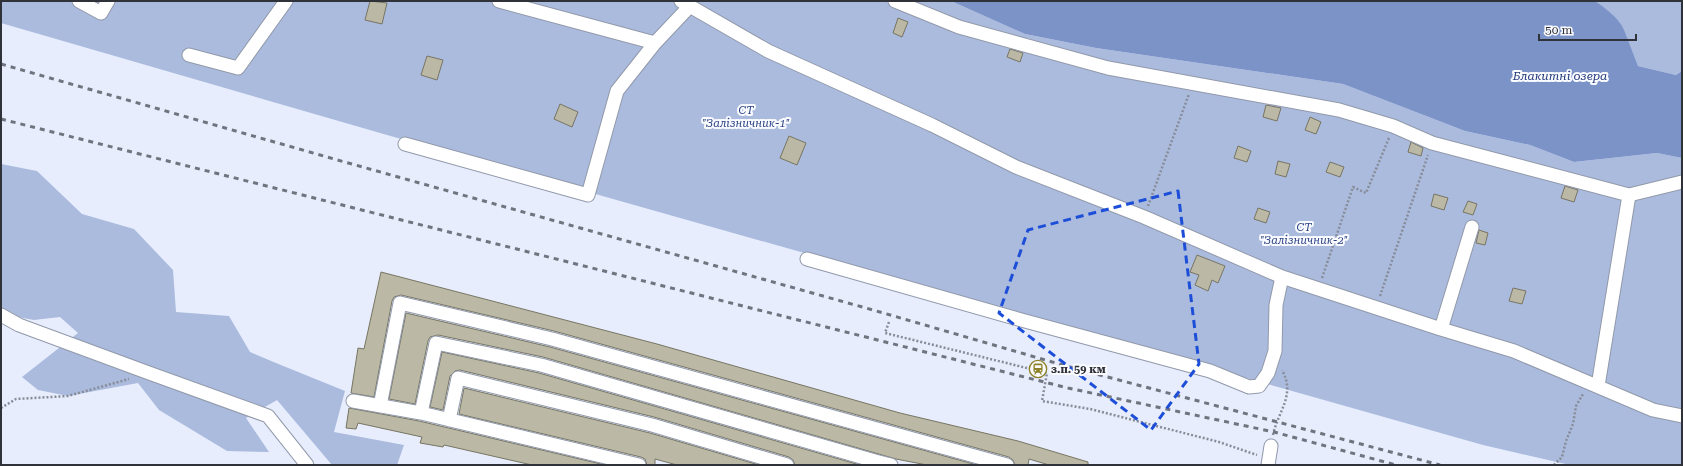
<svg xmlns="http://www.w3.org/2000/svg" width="1683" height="466" font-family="'Roboto Serif',serif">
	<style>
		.green { fill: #abbbde }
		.water { fill: #7c93c8 }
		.building { fill: #bbb8a5; stroke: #777562 }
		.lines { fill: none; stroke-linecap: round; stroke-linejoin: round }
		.minor-casing { stroke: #9199aa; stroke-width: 15 }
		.path { stroke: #878c97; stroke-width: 2.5; stroke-dasharray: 2 2; stroke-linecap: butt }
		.minor { stroke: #fff; stroke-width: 13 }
		.rail { stroke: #70747e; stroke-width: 3; stroke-dasharray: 5 5; stroke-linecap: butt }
		.marked { fill: none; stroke: #1d4ed8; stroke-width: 3; stroke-dasharray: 8 5; stroke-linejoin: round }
		.labels { text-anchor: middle; stroke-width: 4; stroke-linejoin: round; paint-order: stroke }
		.park-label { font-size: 11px; font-style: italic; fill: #2c4385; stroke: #f9fbff }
		.poi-label { font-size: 11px; font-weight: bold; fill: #2f3239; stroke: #f9fbff; text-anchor: start }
		.water-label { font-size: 12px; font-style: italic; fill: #23397a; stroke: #f9fbff }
	</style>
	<rect width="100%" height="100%" fill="#e7edfd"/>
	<path class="green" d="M1,1H951L1025,34L1096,48L1343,84L1465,131L1530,145L1574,162L1657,153L1682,158V465H1570L1483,445L387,135L1,23Z
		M1595,1H1682V71L1676,75L1638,66L1630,49Z
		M1,164L37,171L82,214L134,229L173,270L176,312L229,316L250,352L276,363L345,391L334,432L404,445L397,465H332L277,400L246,418L269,452L227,451L159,410L138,383L68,396L38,390L22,377L78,333L60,317L34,320L1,314Z"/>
	<path class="water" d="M951,1H1595C1604,7 1620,19 1624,30C1629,42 1633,54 1638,66L1676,75L1682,71V158L1657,153L1574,162L1530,145L1465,131L1343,84L1096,48L1025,34Z"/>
	<path class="building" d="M370,1L387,3L382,24L365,20Z
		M898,18L908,22L902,37L893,33Z
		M1010,49L1023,53L1020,62L1007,57Z
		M427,56L443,60L437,80L421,75Z
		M560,104L578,112L572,127L554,119Z
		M1266,105L1281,108L1277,121L1263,117Z
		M1310,117L1321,122L1316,134L1305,130Z
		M789,136L806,143L797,165L780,158Z
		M1411,142L1423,148L1421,156L1408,152Z
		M1238,146L1251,151L1247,162L1234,158Z
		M1278,161L1290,164L1286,177L1275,174Z
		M1330,162L1344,167L1340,177L1326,172Z
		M1565,186L1578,190L1574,202L1561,198Z
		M1434,194L1448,198L1444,210L1431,206Z
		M1468,201L1477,204L1473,215L1463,212Z
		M1258,208L1270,212L1266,223L1254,219Z
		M1479,230L1488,233L1485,245L1476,243Z
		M1197,255L1225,266L1218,283L1212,280L1208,291L1195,285L1199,275L1190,272Z
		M381,272L657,344L900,413L1018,441L1088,462V465H1049L1029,459L1028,465H1015L1013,460L1009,457L554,331L401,295L394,297L392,301L374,397L351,393L358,348L364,349Z
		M1513,288L1526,291L1522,304L1509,301Z
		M406,313L550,347L977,465H927L896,459L543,357L438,335L430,337L428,341L415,404L389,399Z
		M442,352L539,373L860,465H795L793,460L789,457L654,417L460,370L455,371L450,376L443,410L430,407Z
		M464,388L650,433L759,465H677L655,459V465H647L645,459L641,457L459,414Z
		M349,408L419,421L605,465H532L444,445L443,447L420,443L422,437L358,423L356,429L346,428Z"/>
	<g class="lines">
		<defs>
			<path id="minor" d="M79,1L101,13L108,1
				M499,1L655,43
				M681,1L768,51L932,125L1016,167L1144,217L1282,277L1441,329L1514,351L1653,410L1682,416
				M895,1L959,27L1108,68L1339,110L1393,126L1432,143L1629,195
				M189,55L238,68L286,1
				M405,144L588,195L617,91L655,43L689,7
				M807,259L1025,321L1210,371L1249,387L1259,386L1268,373L1275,351L1276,305L1282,277
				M1,315L19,325L149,373L268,416L307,465
				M1441,329L1472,227
				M1598,386L1629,195L1682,182
				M353,401L421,413L639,465
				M380,406L400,303L552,339L1007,465
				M421,413L436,343L541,365L875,461L873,465
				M449,420L458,378L652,425L787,465
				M875,461L891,465
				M1268,465L1271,446"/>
		</defs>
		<use href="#minor" class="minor-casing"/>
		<path class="path" d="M1148,206L1189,94
			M1322,278L1353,187L1366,193L1389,138
			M1380,296L1428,155
			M889,322L885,333L1047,373L1042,401L1090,409L1219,442L1257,455
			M1,408L16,399L68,396L129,379
			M1273,435C1278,411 1296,395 1282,370
			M1554,465L1562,457L1566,441L1573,424L1576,406L1583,394"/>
		<use href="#minor" class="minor"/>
		<path class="rail" d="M1,64L334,159L873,310L1066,366L1440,465
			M1,119L1068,388L1274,432L1396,465"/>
	</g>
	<path class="marked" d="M1178,191L1199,364L1151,430L999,313L1028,230Z"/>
	<defs>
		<symbol id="station-ring" viewBox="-11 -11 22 22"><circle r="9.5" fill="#f9fbff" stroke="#8e8128" stroke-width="1.5"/><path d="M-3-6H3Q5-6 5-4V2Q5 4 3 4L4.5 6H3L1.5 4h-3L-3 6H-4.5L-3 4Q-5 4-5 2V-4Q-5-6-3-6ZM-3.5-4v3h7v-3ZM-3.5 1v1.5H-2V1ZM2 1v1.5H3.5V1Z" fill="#8e8128"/></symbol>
	</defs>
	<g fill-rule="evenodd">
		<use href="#station-ring" x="1028" y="359" width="20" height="20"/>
	</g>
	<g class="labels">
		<g class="park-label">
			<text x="746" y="114">СТ<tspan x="746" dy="13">"Залізничник-1"</tspan></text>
			<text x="1304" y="231">СТ<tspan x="1304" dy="13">"Залізничник-2"</tspan></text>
		</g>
		<g class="poi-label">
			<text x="1051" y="373">з.п. 59 км</text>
		</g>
		<g class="water-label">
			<text x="1560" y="80">Блакитні озера</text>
		</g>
	</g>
	<rect width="1683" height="466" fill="none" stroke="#2f3239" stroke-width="4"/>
	<path d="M1539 34v6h97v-6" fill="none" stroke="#2f3239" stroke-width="2"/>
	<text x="1545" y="34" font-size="12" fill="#2f3239" stroke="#f9fbff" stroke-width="3" paint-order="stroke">50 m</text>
</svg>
